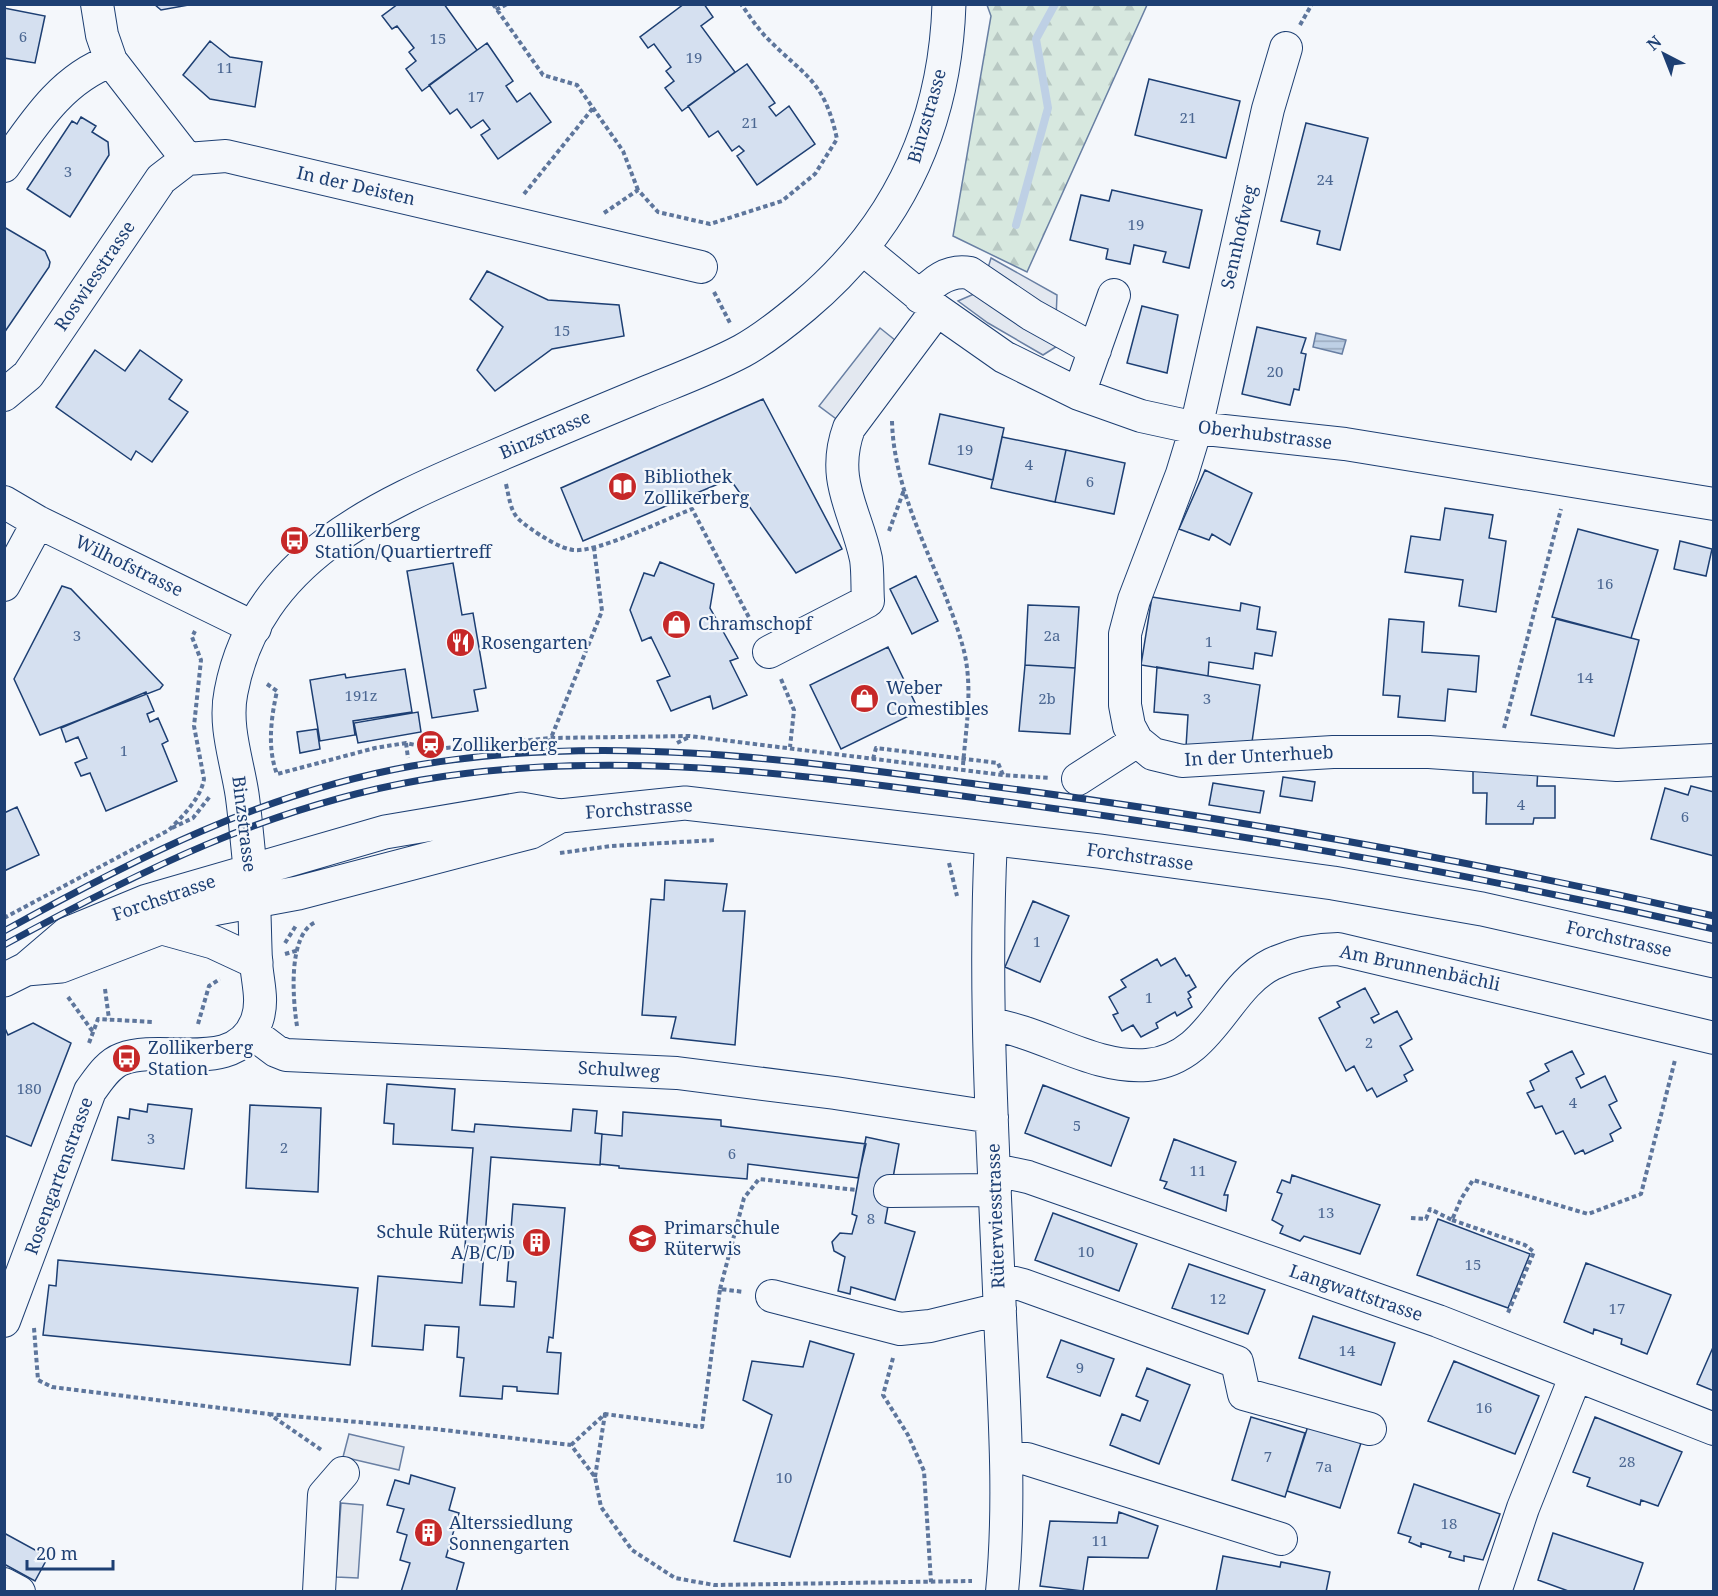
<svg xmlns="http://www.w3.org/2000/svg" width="1718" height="1596" font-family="'Noto Serif',serif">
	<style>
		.forest { fill: url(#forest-firs); stroke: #687fa3; stroke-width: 1.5 }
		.parking { fill: #e3e8f0; stroke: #687fa3; stroke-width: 1.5 }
		.water { fill: url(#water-rules); stroke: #687fa3; stroke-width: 1.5 }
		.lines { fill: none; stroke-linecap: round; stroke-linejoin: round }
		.stream { stroke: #bed0e5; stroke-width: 8 }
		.building { fill: #d5e0f0; stroke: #1d3f73; stroke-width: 1.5 }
		.minor-casing { stroke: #1d3f73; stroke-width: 34 }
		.major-casing { stroke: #1d3f73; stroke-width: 35 }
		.path { stroke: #5e769c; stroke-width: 4; stroke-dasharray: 4.5 3; stroke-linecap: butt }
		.minor { stroke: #f4f7fb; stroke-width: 32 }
		.major { stroke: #f4f7fb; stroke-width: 33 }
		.rail-casing { stroke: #1d3f73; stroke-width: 7 }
		.rail { stroke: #f4f7fb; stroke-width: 4.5; stroke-dasharray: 14; stroke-linecap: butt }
		.labels { text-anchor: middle; stroke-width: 4.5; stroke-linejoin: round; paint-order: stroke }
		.number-label { font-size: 15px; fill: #4b6792 }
		.street-label { font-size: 18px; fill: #1d3f73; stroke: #f4f7fb }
		.poi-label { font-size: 18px; fill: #1d3f73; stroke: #f4f7fb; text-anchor: start }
	</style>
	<defs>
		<pattern id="forest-firs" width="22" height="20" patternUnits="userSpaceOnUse" patternTransform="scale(1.5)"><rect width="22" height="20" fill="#d7e8df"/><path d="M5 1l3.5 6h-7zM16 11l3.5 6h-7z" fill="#b8c8c3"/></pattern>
		<pattern id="water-rules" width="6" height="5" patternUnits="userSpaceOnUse" patternTransform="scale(1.5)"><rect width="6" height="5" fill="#bed0e5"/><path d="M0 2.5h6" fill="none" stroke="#9aaabe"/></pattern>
	</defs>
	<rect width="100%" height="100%" fill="#f4f7fb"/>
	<path class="forest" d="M987,5H1147L1027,272L953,236L991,16Z"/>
	<path class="parking" d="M991,258L1057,295L1056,319L1081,331L1043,355L988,323L958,301L981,291Z
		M880,328L900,344L839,421L819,406Z
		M349,1434L404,1447L399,1470L343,1457Z
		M341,1503L363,1505L358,1578L336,1577Z"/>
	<path class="water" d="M1316,333L1346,340L1342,354L1313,347Z"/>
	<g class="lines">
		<path class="stream" d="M1016,225L1048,108L1036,39L1055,4"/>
	</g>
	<path class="building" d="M154,4H194L161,10Z
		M398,4H444L477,50L422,91L406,69L416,61L409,52L414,48L397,26L392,29L382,16Z
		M684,4H704L713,17L701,26L735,72L682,111L665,88L674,81L666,71L671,67L654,44L648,48L640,37Z
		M4,8L45,16L35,63L4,58Z
		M210,41L230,57L262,62L255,107L210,99L183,75Z
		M487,43L513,81L506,86L517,102L530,93L551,122L498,159L481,135L490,129L483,120L471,128L457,109L450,114L429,85Z
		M747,64L775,103L769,107L776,116L789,106L815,144L757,185L737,156L744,151L739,146L732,151L718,131L709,137L688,106Z
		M1149,79L1240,101L1226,158L1135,135Z
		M81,117L96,126L92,132L108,142L109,155L70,217L27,189L72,121L77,124Z
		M1306,123L1368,138L1340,250L1317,244L1320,231L1281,221Z
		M1112,190L1202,210L1189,268L1163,262L1166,252L1134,245L1130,264L1106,259L1108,249L1070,240L1081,195L1109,201Z
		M4,227L45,251L50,262L49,267L4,333Z
		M487,271L548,300L619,305L624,336L552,349L495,391L477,370L503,327L470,299Z
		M1142,306L1178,315L1167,373L1127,363Z
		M1257,327L1306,338L1301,353L1306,354L1299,390L1294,389L1290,405L1242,394Z
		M95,350L125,371L140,350L182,380L169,399L188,412L152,462L136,451L131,460L56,407Z
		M763,399L842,549L796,573L730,479L583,541L561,488Z
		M940,414L1004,428L993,480L929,464Z
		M1002,437L1066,450L1055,502L991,488Z
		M1066,450L1125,463L1114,514L1055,502Z
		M1205,470L1252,493L1230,545L1212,534L1209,540L1179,529Z
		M1445,508L1493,515L1489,538L1506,541L1496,612L1459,606L1463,580L1405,572L1411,536L1440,540Z
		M1578,529L1658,550L1631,638L1552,617Z
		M1680,541L1712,549L1706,576L1674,569Z
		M660,562L714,584L710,608L738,658L730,661L747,695L713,709L710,696L671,711L657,681L670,676L651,637L642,641L630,610L644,573L654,576Z
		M453,563L462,615L473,613L486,688L474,690L478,711L432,718L407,571Z
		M916,576L938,621L912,634L890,589Z
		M62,586L71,589L163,685L160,689L40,735L14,679Z
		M1152,597L1240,611L1241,603L1260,607L1257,629L1276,632L1272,656L1255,653L1253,669L1209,662L1208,676L1141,665Z
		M1028,605L1079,607L1075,668L1025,665Z
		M1389,619L1424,622L1422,652L1479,656L1476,692L1448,689L1445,721L1398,717L1400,696L1383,695Z
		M1556,619L1639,640L1614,736L1531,715Z
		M888,647L919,711L841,749L810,685Z
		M1025,665L1075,668L1070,734L1019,731Z
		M1157,667L1260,685L1251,749L1186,747L1188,715L1154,712Z
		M405,669L412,712L353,721L355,735L320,741L310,680L345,674L346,678Z
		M146,692L154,711L147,714L150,722L158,718L168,741L162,744L177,781L106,811L90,773L81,776L75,763L87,758L78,737L66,742L61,728Z
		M418,712L421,732L358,743L354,723Z
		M317,729L320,749L300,753L297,732Z
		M1538,767L1537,786H1555V818H1534L1533,824H1486L1487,793H1473V768Z
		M1283,777L1315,782L1312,801L1280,796Z
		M1213,783L1264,791L1260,813L1209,805Z
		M1691,786L1714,792V856L1651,839L1665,788L1688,795Z
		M17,807L39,855L4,871V813Z
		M665,880L727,884L723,911H745L735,1045L671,1038L676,1017L642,1015L651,899L664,900Z
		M1033,901L1069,916L1040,982L1005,967Z
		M1175,958L1186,976L1189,975L1196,987L1188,992L1191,997L1188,999L1192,1007L1177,1016L1175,1012L1156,1023L1158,1028L1141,1037L1133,1025L1122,1031L1113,1015L1118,1013L1109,997L1126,987L1121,980L1157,959L1161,966Z
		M1365,988L1379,1014L1371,1018L1374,1023L1397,1011L1412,1039L1400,1046L1413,1070L1404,1075L1407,1081L1377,1097L1372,1088L1367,1091L1354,1066L1346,1071L1319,1018L1340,1007L1337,1002Z
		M33,1023L71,1043L31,1146L4,1135V1026L8,1035Z
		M1572,1051L1584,1074L1576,1078L1581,1088L1605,1076L1617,1101L1609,1105L1621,1128L1610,1134L1613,1141L1585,1154L1583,1150L1575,1154L1563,1131L1556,1134L1542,1106L1535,1108L1527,1093L1534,1090L1530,1081L1549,1071L1545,1064Z
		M387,1084L455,1089L452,1130L474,1132L475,1124L571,1131L573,1109L597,1111L595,1133L602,1134L600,1165L491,1157L480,1305L514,1307L516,1282L507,1281L513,1204L565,1208L553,1338L549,1337L547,1352L561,1353L558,1394L517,1391V1387L503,1386L502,1399L460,1396L464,1358L457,1357L459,1327L425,1325L423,1350L372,1346L378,1276L462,1283L473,1148L393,1144L394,1124L384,1123Z
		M1043,1085L1129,1118L1111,1166L1025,1133Z
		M148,1104L192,1109L184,1169L112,1160L118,1117L129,1119L130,1109L147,1112Z
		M250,1105L321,1108L318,1192L246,1188Z
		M623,1112L721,1120V1126L866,1144L858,1178L748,1164L747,1179L619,1168V1166L600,1164L602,1134L622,1136Z
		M866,1137L899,1144L885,1223L915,1232L895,1300L851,1287L850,1294L838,1291L845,1257L834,1251L832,1242L840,1233L852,1234L857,1216L852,1214Z
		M1174,1139L1236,1162L1224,1195H1228L1226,1211L1164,1188L1167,1182L1160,1180Z
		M1292,1175L1380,1205L1360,1254L1304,1236L1300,1241L1280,1233L1283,1226L1272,1220L1282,1194L1277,1192L1282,1180L1290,1183Z
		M1053,1213L1137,1244L1119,1291L1035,1260Z
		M1438,1219L1530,1254L1508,1308L1417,1275Z
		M58,1260L358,1288L350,1365L43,1335L49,1285L56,1286Z
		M1586,1263L1671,1295L1647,1354L1621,1344L1622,1339L1594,1329L1593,1334L1564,1322Z
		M1189,1264L1265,1290L1248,1334L1172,1308Z
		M1313,1316L1395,1343L1381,1385L1299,1358Z
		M1061,1340L1114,1359L1100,1396L1047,1377Z
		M810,1341L854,1354L790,1557L734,1541L772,1415L743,1400L752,1361L803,1367Z
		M1714,1345V1391L1697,1384Z
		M1454,1361L1539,1396L1515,1454L1428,1421Z
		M1147,1368L1190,1385L1159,1464L1110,1445L1122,1414L1140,1421L1148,1401L1136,1396Z
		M1251,1417L1305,1433L1285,1497L1232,1480Z
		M1595,1417L1682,1452L1658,1506L1641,1500L1640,1505L1587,1486L1590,1478L1573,1472Z
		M1308,1426L1361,1443L1340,1508L1287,1491Z
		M411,1475L455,1488L449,1510L459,1513L446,1557L464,1563L456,1592H401L410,1563L400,1560L407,1535L397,1532L404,1509L387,1505L395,1480L409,1484Z
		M1414,1484L1500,1514L1483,1560L1464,1556V1561L1449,1557L1451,1552L1421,1543V1547L1409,1542L1411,1537L1398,1533Z
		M1119,1512L1158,1526L1148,1558L1088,1557L1083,1591L1040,1586L1050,1521L1117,1523Z
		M4,1533L48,1557L35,1581L4,1564Z
		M1553,1533L1643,1563L1633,1592H1571L1538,1580Z
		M1223,1556L1280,1567L1281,1562L1330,1572L1326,1592H1216Z"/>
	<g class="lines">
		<defs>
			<path id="minor" d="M97,4L102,35L111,61L187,159
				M1286,48L1268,109L1196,428L1182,474L1134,600L1125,634V705L1129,726L1137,741L1153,754L1182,761L1333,752H1429L1617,765L1714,760
				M187,159L226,156L701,267
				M4,166C33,125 61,79 111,61
				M863,249L937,310L1004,357L1079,394L1141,416L1196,428L1345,444L1714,504
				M920,297C933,281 949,269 970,273L1032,315L1095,350
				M1079,394L1114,295
				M4,395L28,375L161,179L187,159
				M4,502L38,522L255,628
				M4,585L38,522
				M769,652L868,601C867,587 868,572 866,559C856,511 830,480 849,428L937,310
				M1078,779L1137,741
				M991,840C983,998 994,1157 1000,1315C1004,1407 1011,1500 1002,1592
				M989,1024C1044,1032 1092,1069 1147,1065C1212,1059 1224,988 1272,964C1294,954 1315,949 1338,949L1714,1038
				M251,1032L276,1051L286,1055L677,1073L835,1093L992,1117
				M995,1170L1028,1177L1438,1321L1714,1429
				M890,1191L995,1190
				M999,1279L1023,1285L1237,1362L1244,1394L1370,1429
				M772,1296L900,1329L930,1326L1000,1309
				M4,1321L90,1091C99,1079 108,1064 122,1059C164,1043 237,1076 257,1020C264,1000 257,981 256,961C255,941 255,921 254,902
				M1006,1456L1027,1459L1281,1539
				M4,1584L19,1592
				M319,1592L324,1495L343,1473
				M1495,1592L1523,1508L1576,1375"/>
			<path id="major" d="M254,902C249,866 247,830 242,794C237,761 224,726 231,692C256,559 378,506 489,459C542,436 595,414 648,392C680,379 712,367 742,351C764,339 785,322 804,306C897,228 945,126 949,4
				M159,927L213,942L256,962
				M26,969L61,966L207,910L298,893L531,832L560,816
				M4,980L26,969L67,934L147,901L385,832L521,809L560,816L685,803L1099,851L1333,883L1482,909L1714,961"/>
		</defs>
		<use href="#minor" class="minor-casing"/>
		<use href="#major" class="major-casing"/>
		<path class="path" d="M493,4L543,75L577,85L623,151L638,190
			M496,10L507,4
			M1300,25L1312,4
			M524,194L593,108
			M604,213L638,190L658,212L710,224L782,201L815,174L837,139C824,79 805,77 767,38C757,28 749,15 741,4
			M714,292L730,323
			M892,421C894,502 944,574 964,651C973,689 966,727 963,765
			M506,484C513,517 512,516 540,535C550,541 561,548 573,550C597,553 666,519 692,509L754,627
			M889,531L904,490
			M781,679L794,710L790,747
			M267,684L277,691C271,718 267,748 277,774L375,748L406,743L435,749L551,738L690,736L1003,775L1050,778
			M1504,728L1561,509
			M406,743L408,758
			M549,743L602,611L594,548
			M677,743L689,737
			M873,759L876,748L998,763L1003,775
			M172,828L193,818L211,795
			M560,853L611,846L716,840
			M949,863L957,896
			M4,918L169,830C182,817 201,798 204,779L194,726L201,660L192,637L195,631
			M285,943L297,924
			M285,954L299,950
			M105,989L109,1019
			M68,997L93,1032
			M198,1024L209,986L220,979
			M297,1026C293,1001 287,934 316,922
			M89,1043L98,1019L154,1022
			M1411,1218L1426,1219L1430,1209L1452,1220L1461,1199L1473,1180L1588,1214L1641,1194L1675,1060
			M1452,1220L1525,1245L1534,1252L1507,1315
			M720,1289L744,1198L759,1179L856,1190
			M34,1328L38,1380L52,1387L269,1414L323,1451
			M893,1358L883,1395L908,1435L924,1471L931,1582
			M269,1414L435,1429L571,1445L595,1477L601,1507L632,1550L675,1578L714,1585L972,1581
			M571,1445L605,1414L702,1427L720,1289L744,1292
			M595,1477L605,1414"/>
		<use href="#minor" class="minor"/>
		<use href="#major" class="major"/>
		<defs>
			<path id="rail" d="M4,931C136,858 262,793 412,766C599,733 788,759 975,784C1223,816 1469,860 1714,916
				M4,945C140,871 267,807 421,780C608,748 798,774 984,799C1229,831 1472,874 1714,929"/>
		</defs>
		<use href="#rail" class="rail-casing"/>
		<use href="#rail" class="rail"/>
	</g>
	<defs>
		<symbol id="library-disc" viewBox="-11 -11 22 22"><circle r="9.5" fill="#c62828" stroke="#f4f7fb"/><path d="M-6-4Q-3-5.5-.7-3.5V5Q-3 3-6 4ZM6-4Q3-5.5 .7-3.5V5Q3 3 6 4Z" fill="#fff"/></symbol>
		<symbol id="bus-disc" viewBox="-11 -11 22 22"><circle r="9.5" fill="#c62828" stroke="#f4f7fb"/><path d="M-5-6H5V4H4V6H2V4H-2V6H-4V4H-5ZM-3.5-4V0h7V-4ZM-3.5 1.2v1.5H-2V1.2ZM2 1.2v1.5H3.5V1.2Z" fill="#fff"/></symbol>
		<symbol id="shop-disc" viewBox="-11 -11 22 22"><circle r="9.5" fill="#c62828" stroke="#f4f7fb"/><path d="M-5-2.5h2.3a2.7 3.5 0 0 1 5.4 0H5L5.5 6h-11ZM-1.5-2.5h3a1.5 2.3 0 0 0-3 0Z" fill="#fff"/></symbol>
		<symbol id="restaurant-disc" viewBox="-11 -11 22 22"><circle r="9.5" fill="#c62828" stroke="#f4f7fb"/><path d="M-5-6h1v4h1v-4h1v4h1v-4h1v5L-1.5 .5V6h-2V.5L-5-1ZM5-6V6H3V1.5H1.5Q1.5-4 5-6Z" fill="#fff"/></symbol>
		<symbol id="station-disc" viewBox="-11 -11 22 22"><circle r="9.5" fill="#c62828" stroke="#f4f7fb"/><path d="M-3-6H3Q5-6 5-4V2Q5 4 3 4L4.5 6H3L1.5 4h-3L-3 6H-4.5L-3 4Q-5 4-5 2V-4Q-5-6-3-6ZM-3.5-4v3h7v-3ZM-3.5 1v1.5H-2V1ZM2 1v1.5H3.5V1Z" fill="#fff"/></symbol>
		<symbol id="school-disc" viewBox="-11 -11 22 22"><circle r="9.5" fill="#c62828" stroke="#f4f7fb"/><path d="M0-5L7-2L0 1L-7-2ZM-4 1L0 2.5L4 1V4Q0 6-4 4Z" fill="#fff"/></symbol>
		<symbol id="building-disc" viewBox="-11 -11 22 22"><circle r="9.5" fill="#c62828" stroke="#f4f7fb"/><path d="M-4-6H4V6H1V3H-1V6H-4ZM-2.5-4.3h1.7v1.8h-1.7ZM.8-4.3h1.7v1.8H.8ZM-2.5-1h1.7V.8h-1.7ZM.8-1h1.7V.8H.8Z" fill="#fff"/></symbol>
	</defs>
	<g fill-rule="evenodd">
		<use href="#library-disc" x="606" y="470" width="33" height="33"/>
		<use href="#bus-disc" x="278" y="524" width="33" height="33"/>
		<use href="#shop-disc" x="660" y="608" width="33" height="33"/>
		<use href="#restaurant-disc" x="444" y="626" width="33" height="33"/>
		<use href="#shop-disc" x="848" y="682" width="33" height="33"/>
		<use href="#station-disc" x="414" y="728" width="33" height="33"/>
		<use href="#bus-disc" x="110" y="1042" width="33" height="33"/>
		<use href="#school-disc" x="626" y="1222" width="33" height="33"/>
		<use href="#building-disc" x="520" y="1226" width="33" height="33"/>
		<use href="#building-disc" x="412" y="1516" width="33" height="33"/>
	</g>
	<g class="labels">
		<g class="number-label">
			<text x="23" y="42">6</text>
			<text x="438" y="44">15</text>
			<text x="694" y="63">19</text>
			<text x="225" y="73">11</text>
			<text x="476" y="102">17</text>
			<text x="1188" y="123">21</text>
			<text x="750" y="128">21</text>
			<text x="68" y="177">3</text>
			<text x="1325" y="185">24</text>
			<text x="1136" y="230">19</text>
			<text x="562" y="336">15</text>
			<text x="1275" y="377">20</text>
			<text x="965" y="455">19</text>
			<text x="1029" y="470">4</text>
			<text x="1090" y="487">6</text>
			<text x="1605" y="589">16</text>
			<text x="77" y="641">3</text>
			<text x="1052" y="641">2a</text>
			<text x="1209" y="647">1</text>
			<text x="1585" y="683">14</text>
			<text x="361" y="701">191z</text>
			<text x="1047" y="704">2b</text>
			<text x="1207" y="704">3</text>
			<text x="124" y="756">1</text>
			<text x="1521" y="810">4</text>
			<text x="1685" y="822">6</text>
			<text x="1037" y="947">1</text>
			<text x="1149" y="1003">1</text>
			<text x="1369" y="1048">2</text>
			<text x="29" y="1094">180</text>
			<text x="1573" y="1108">4</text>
			<text x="1077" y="1131">5</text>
			<text x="151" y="1144">3</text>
			<text x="284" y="1153">2</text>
			<text x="732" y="1159">6</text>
			<text x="1198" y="1176">11</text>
			<text x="1326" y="1218">13</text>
			<text x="871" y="1224">8</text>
			<text x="1086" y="1257">10</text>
			<text x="1473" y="1270">15</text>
			<text x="1218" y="1304">12</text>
			<text x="1617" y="1314">17</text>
			<text x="1347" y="1356">14</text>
			<text x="1080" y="1373">9</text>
			<text x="1484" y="1413">16</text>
			<text x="1268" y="1462">7</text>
			<text x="1627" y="1467">28</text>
			<text x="1324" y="1472">7a</text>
			<text x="784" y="1483">10</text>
			<text x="1449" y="1529">18</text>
			<text x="1100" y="1546">11</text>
		</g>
		<g class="street-label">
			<text transform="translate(927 116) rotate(-74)" y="6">Binzstrasse</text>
			<text transform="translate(356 186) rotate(13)" y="6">In der Deisten</text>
			<text transform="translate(1239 237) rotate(-77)" y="6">Sennhofweg</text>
			<text transform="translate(95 276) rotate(-56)" y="6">Roswiesstrasse</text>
			<text transform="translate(545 435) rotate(-23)" y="6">Binzstrasse</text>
			<text transform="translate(1265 435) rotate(7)" y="6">Oberhubstrasse</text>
			<text transform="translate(129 566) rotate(26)" y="6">Wilhofstrasse</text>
			<text transform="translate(1259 756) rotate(-3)" y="6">In der Unterhueb</text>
			<text transform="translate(639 809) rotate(-4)" y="6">Forchstrasse</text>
			<text transform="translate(244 824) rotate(83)" y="6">Binzstrasse</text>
			<text transform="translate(1140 857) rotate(8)" y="6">Forchstrasse</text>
			<text transform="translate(164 898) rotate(-19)" y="6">Forchstrasse</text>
			<text transform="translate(1619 939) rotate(13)" y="6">Forchstrasse</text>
			<text transform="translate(1420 968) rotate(12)" y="6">Am Brunnenbächli</text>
			<text transform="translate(619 1070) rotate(3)" y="6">Schulweg</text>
			<text transform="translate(59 1176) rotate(-70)" y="6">Rosengartenstrasse</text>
			<text transform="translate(996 1216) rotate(-92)" y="6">Rüterwiesstrasse</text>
			<text transform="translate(1356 1293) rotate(19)" y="6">Langwattstrasse</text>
		</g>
		<g class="poi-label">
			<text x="644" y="483">Bibliothek<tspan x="644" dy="21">Zollikerberg</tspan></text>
			<text x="315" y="537">Zollikerberg<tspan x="315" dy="21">Station/Quartiertreff</tspan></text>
			<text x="698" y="630">Chramschopf</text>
			<text x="481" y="649">Rosengarten</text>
			<text x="886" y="694">Weber<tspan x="886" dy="21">Comestibles</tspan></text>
			<text x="452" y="751">Zollikerberg</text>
			<text x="148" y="1054">Zollikerberg<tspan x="148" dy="21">Station</tspan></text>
			<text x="664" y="1234">Primarschule<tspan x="664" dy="21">Rüterwis</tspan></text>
			<text x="515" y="1238" text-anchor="end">Schule Rüterwis<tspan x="515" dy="21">A/B/C/D</tspan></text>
			<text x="449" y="1529">Alterssiedlung<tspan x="449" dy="21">Sonnengarten</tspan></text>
		</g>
	</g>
	<rect width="1718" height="1596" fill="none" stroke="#1d3f73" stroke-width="12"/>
	<g transform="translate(1664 54) rotate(318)" stroke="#f4f7fb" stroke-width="4.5" paint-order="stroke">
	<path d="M0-4.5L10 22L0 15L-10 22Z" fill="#1d3f73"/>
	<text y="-9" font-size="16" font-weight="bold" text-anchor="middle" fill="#1d3f73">N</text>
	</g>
	<path d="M27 1560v9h86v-9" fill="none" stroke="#1d3f73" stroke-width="3"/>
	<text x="36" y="1560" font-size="18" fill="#1d3f73" stroke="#f4f7fb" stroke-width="4.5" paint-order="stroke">20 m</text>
</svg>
